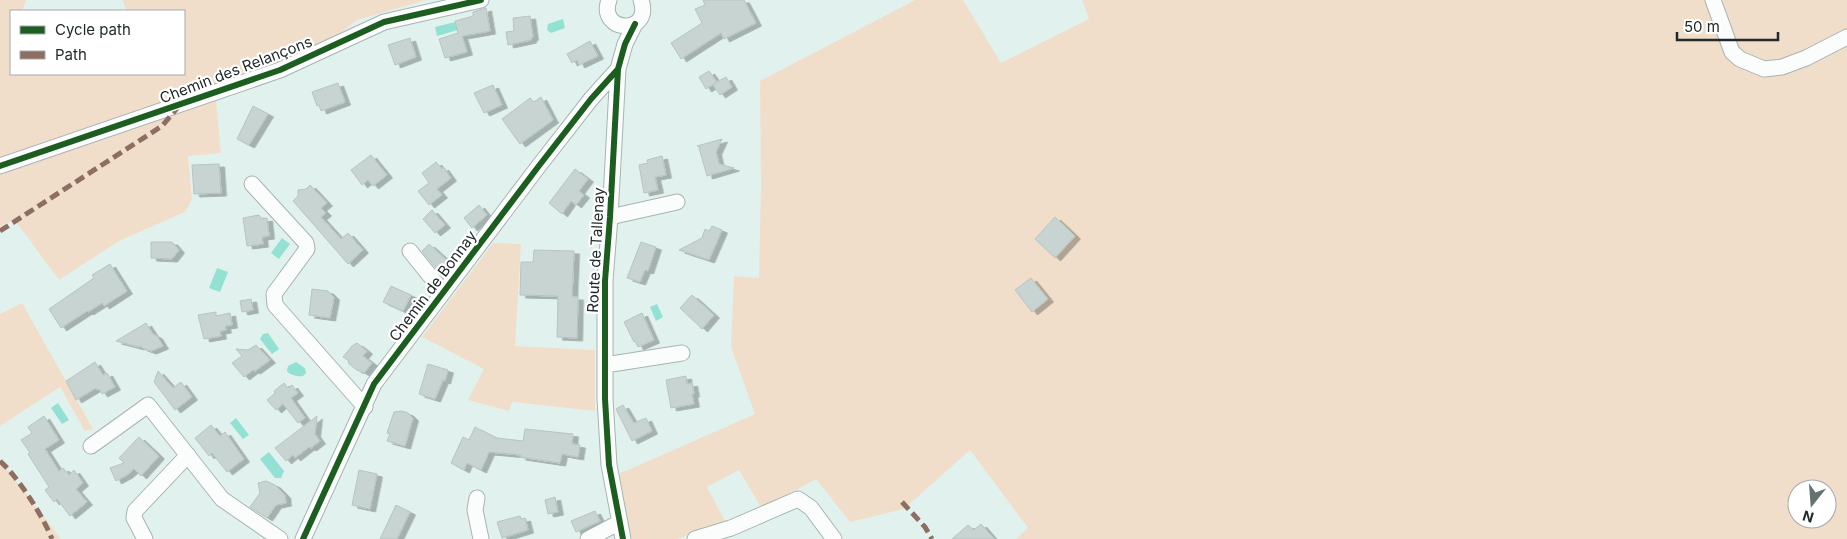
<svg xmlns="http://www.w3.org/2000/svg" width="1847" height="539" font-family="Inter,sans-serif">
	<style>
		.green { fill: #f1deca; fill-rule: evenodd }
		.water { fill: #92e1d3 }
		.building { fill: #c7d4d1; stroke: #b7c4c1; filter: url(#shadow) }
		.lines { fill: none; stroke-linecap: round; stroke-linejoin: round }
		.minor-casing { stroke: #a7b4b1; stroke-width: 17 }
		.minor { stroke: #fafdfc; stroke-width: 15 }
		.quiet { stroke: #8d6e63; stroke-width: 5; stroke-dasharray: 10 5; stroke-linecap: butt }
		.cycleway-casing { stroke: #fff; stroke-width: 9 }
		.cycleway { stroke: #1b5e20; stroke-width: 6 }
		.labels { text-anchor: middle; stroke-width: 4.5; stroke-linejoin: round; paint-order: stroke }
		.street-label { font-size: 15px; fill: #202b29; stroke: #fff }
	</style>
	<defs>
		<filter id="shadow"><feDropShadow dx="5.5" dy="3" stdDeviation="0" flood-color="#0004"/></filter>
	</defs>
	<rect width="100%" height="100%" fill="#e1f2ee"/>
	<path class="green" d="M0,0H26L22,11H11V74H184V11H127L122,0H426L357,20L287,75L0,159Z
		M915,0H963L1001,63L1089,19L1082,0H1847V539H1016L1028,528L970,450L904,509L850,522L816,479L762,509L739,470L707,487L725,521L677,539H630L613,475L628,470L755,414L731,347L734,276L759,278L761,186L760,81ZM1797,489H1827V519H1797Z
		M216,100L221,153L188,156L192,200L185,212L119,241L59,280L14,219L0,227V172Z
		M493,243L521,244L515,346L595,350V411L512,402L509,411L468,400L484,369L422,337Z
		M22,303L93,429L85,431L60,387L0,426V314Z
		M0,460L61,539H0Z"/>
	<path class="water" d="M563,19L565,28L551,33L547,30L548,24Z
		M455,22L458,30L437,36L435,27Z
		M282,238L290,244L279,259L271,253Z
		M217,268L228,272L220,292L209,288Z
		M657,304L663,317L656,321L650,307Z
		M268,333L279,349L272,354L260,339L263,334Z
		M296,362L305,368L306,373L303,376C299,377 289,375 287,371L288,366Z
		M58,403L69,420L62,424L51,408Z
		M236,418L249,435L243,439L230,423Z
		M269,452L284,471L281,478H275L260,459Z"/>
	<path class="building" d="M703,0H744L756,23L724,39L721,33L681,59L671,43L702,23L695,9L705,5Z
		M486,8L490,31L462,36L467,52L445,58L439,39L458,33L455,21L473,16V12Z
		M530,16L533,37L531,38V40L508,45L506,32L514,31L513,18Z
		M410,38L416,57L395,65L388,45Z
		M590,41L598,56L579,65L577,60L572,63L567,54Z
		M709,71L717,82L726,77L732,87L720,95L713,85L716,83L706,89L699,77Z
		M338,83L345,102L321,111L319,105L317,106L312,92Z
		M493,85L502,105L484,113L474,93Z
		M541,97L553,120L520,144L502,119L530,98L534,102Z
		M253,106L268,114L249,145L237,139Z
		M722,139L716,152L719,164L734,168L707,176L699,148H701L697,146Z
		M371,155L387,175L373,186L368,180L362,185L351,170Z
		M662,156L666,175L655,177L658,190L644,193L639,165L648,163L647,160Z
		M436,162L442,169L443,167L451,178L437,189L442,195L429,205L418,191L429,183L422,173Z
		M219,164L221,193L194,194L192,165Z
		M575,169L588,179L579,191L584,195L576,205L571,201L562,214L549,203Z
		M310,185L327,203L321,208L326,213L321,217L341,239L348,233L363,250L348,264L293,201L298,196V190L306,189Z
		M479,205L487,215L472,228L464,218Z
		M432,210L445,225L435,233L423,219Z
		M259,215L262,219L267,218L269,236L262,237L263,244L247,246L243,218Z
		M1055,217L1075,236L1055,258L1035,239Z
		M712,226L722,230L709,260L679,250L702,238L705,229L709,231Z
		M151,242H172L179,250L172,259L151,258Z
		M641,242L656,247L648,271L645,270L640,282L627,278Z
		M429,244L450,263L440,273L422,251Z
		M534,250L574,251L572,297H578L577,338L557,337L558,296L520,295L521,262H533Z
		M110,264L127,291L104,306L102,303L88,312L87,311L61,328L49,309L94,278L92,275Z
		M1031,278L1048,299L1032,312L1015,290Z
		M391,286L411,295L403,311L383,302Z
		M312,289L328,291L334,297L330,318L309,315Z
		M692,295L714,315L702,329L680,308Z
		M251,299L253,310L242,312L240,301Z
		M216,312V316L230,313L232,325L225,326L226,330L220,331L221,336L204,339L198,315Z
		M642,313L654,340L638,347L635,341L634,342L624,322Z
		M146,323L153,334L157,336L163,346L151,351L142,348L141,346L139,347L116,341Z
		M357,343L367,351L363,356L372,363L364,373L359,370L358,371L348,363L349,361L343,357L352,346Z
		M256,345L270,360L255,371L253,370L244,377L232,363L242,356L236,349L248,350Z
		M95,362L103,375L107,373L115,387L102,394L99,389L97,390L96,388L76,400L66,381Z
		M428,364L448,370L445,381L443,380L435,399L419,394Z
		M158,371L173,388L181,382L192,397L175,410L154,382Z
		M686,376L687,384L692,383L694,394H692L694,404L671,408L666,380Z
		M284,383L288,388L292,385L298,393L291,398L305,418L298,423L283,404L276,410L267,400L275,393L274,391Z
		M623,405L634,423L646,418L652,431L632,441L616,409Z
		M402,411L408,413L413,418L405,446L387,441L390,434L387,433L394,412Z
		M44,416L59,440L45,449L59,471L63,468L69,475L74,470L83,483L76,489L87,502L70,516L57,499L54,502L45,490L49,487L28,454L30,453L21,440L32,433L28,427Z
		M317,416L315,434L320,441L311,448L309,447L295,458L293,455L286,461L275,448Z
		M211,425L220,436L225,432L244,459L227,472L212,453L209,456L195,438Z
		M475,427L497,438L523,441L525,429L573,434L572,444L580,445L578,457L562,454L560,463L520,457L521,455L489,452L481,470L467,463L464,470L451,463L463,437L469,440Z
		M139,437L159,456L141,476L134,469L127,475L116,481L110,468L124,463L119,458Z
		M359,470L377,474L370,509L352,505Z
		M266,481L275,485L285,495L286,503L276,505L267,518L250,507L260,493L258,483Z
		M555,497L558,512L548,514L545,500Z
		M396,505L410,512L397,539H380Z
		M595,511L600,521L576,532L571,521Z
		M520,516L521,519L525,518L528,530L502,538L497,522Z
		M981,524L994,539H952L968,525L974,530Z"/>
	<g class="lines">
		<defs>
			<path id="minor" d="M609,0C597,33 653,36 641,0
				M1713,0L1732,52L1740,59L1764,69L1782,67L1806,58L1847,37
				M0,166L280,70L384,22L481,0
				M252,184L306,243L307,249L274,294L275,305L365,407
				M610,217L677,202
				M410,251L443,292
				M605,365L682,353
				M91,446L148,405L222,499L280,539
				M477,498L475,510L481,539
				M145,539L134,518L135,511L188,455
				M303,539L374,384L538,167L591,99L618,69
				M588,539L620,522
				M623,539L609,465L605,399V281L610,217L618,69L625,44L635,24
				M695,539L731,528L798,499L811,508L834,539"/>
		</defs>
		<use href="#minor" class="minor-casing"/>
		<use href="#minor" class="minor"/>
		<path class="quiet" d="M0,231L162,126L179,106
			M0,461C18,477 43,516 52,539
			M902,502L925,527L932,539"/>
		<defs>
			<path id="cycleway" d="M0,166L280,70L384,22L481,0
				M303,539L374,384L538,167L591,99L618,69
				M623,539L609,465L605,399V281L610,217L618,69L625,44L635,24"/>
		</defs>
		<use href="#cycleway" class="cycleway-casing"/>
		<use href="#cycleway" class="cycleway"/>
	</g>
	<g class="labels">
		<g class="street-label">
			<text transform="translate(236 70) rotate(-21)" y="5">Chemin des Relançons</text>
			<text transform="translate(596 250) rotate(-87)" y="5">Route de Tallenay</text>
			<text transform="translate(433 286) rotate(-53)" y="5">Chemin de Bonnay</text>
		</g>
	</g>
	<rect x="10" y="10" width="175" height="65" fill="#ffffff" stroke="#a6aaa9"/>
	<rect x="20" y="26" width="25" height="8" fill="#1b5e20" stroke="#a6aaa9"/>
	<text x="55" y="35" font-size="15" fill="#202b29">Cycle path</text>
	<rect x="20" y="51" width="25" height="8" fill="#8d6e63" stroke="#a6aaa9"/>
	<text x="55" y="60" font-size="15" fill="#202b29">Path</text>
	<g transform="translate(1812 504) rotate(197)"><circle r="24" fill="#ffffff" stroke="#a6aaa9"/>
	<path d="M0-4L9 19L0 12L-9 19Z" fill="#64716e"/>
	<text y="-8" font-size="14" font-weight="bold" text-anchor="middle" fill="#202b29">N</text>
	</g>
	<path d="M1677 32v8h101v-8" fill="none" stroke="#202b29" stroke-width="2.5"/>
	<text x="1684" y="32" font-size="15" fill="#202b29" stroke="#ffffff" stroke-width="4" paint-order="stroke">50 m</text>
</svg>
